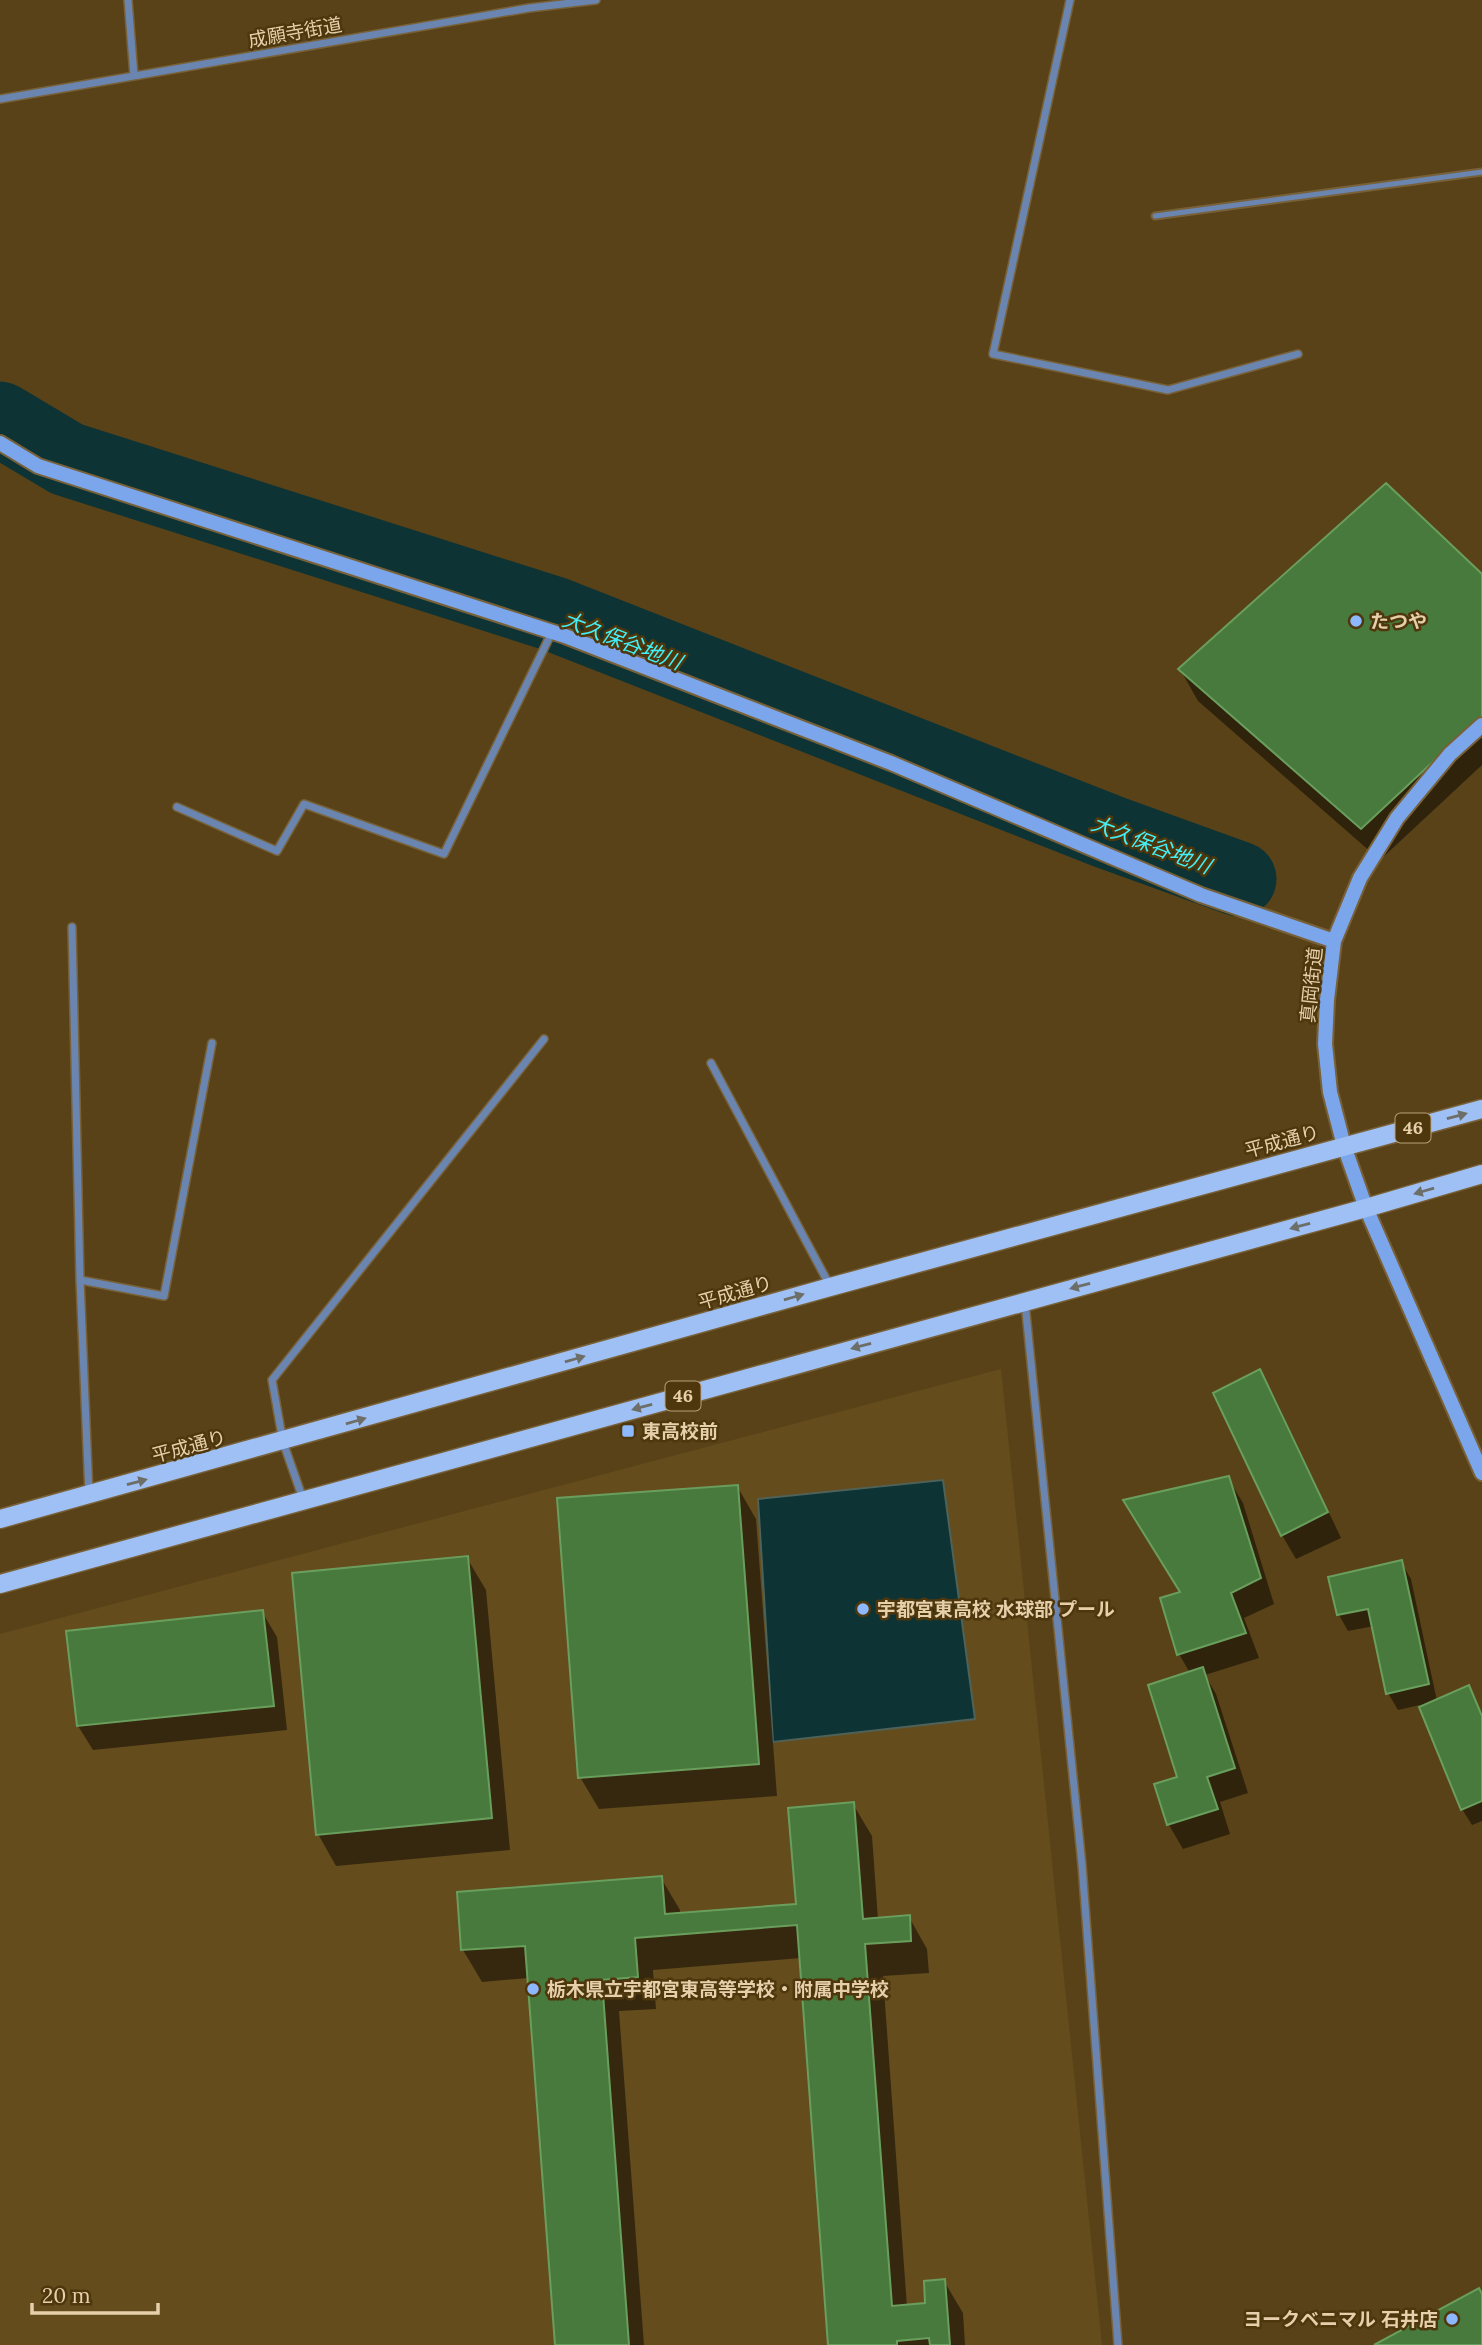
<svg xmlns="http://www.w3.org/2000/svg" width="1482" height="2345" font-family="Lora,'Noto Sans JP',serif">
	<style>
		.built { fill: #654c1d }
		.water { fill: #0d3335; stroke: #4e6258; stroke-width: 2 }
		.shadow { fill: #0007 }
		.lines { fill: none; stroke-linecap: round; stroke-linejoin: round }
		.river { stroke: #0d3335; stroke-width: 75 }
		.building { fill: #48793d; stroke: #6a9e5d; stroke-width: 2 }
		.lane-casing { stroke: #786138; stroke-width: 9 }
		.street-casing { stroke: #786138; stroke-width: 10 }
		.secondary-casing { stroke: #786138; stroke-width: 18 }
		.primary-casing { stroke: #786138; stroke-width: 21 }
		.lane { stroke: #6985b0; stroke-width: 5 }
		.street { stroke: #6985b0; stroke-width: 7 }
		.secondary { stroke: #7ba6eb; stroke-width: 14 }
		.primary { stroke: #9fc0f5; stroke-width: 18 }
		.oneway { fill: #6e6e69 }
		.poi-dot { fill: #8eb8fd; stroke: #4e370c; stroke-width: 2.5 }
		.labels { text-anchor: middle; stroke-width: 5; stroke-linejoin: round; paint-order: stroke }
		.shield { fill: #4e370c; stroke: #b8a17b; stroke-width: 2 }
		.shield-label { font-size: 18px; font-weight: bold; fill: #e6cfab }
		.street-label { font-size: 19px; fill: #e6cfab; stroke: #4e370c }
		.poi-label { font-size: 19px; font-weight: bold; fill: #e6cfab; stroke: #4e370c; text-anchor: start }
		.water-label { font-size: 21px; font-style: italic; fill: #43eff7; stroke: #4e370c }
	</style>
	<rect width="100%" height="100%" fill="#594218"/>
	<path class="built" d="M1001,1369L1102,2345H0V1634Z"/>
	<path class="water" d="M943,1480L975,1719L773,1742L758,1499Z"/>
	<path class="shadow" d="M1482,576V765L1380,860L1198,701L1180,669Z
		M1260,1372L1274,1396L1341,1538L1296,1559L1282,1535Z
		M1228,1478L1243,1503L1274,1604L1244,1618L1259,1658L1205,1675L1216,1694L1248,1793L1220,1802L1230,1834L1183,1849L1169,1825L1156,1785L1179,1778L1190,1673L1179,1654L1181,1593Z
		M737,1486L756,1519L777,1796L599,1809L580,1777Z
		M467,1558L486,1590L510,1850L336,1866L318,1834Z
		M1401,1562L1411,1579L1437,1701L1469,1688L1482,1714V1821L1472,1825L1462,1809L1420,1705L1398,1710L1388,1693L1374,1626L1348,1631L1339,1615Z
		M262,1612L277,1637L287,1730L93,1750L78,1726Z
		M853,1804L872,1836L878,1919L909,1917L927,1949L929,1973L883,1976L907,2307L927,2305L944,2281L963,2313L965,2345H830L801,1958L653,1970L656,2009L619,2011L644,2345H557L529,1978L482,1982L463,1950L459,1893L661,1878L680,1910V1915L797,1905Z"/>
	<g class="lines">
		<path class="river" d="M0,419L67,459L554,614L1109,832L1239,879"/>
	</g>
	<path class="building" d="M1386,483L1482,574V716L1361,829L1178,669Z
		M1260,1369L1328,1512L1281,1536L1213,1393Z
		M1229,1476L1261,1578L1231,1593L1246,1633L1177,1655L1160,1598L1180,1592L1123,1500Z
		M738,1485L759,1764L578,1778L557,1498Z
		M468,1556L492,1818L316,1835L292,1573Z
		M1402,1560L1429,1684L1386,1694L1368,1609L1337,1615L1328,1577Z
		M263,1610L274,1706L77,1726L66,1631Z
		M1203,1667L1235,1768L1207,1777L1218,1809L1167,1825L1154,1784L1177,1777L1148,1685Z
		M1469,1685L1482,1716V1801L1461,1810L1419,1707Z
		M854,1802L863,1919L910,1915L911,1941L865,1944L892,2306L925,2303L924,2281L945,2279L950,2345H930L929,2338L897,2341V2345H828L797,1925L635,1938L638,1977L602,1980L629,2345H555L525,1946L461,1950L457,1892L662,1876L665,1914L796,1904L788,1808Z
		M1479,2288L1482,2294V2345H1374Z"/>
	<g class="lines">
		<defs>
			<path id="lane" d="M1155,216L1482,172"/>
			<path id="street" d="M128,0L134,76
				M1070,0L993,354L1168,390L1298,354
				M0,99L529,8L596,0
				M177,807L277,851L304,804L444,854L552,632
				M72,927L80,1280L89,1495
				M711,1063L830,1286
				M80,1280L164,1296L212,1043
				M1025,1303L1082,1865L1118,2345
				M303,1499L283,1442L272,1380L544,1039"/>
			<path id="secondary" d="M0,443L38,466L565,636L891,763L1201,895L1334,941
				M1482,725L1450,754L1397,818L1360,878L1334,941L1327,1000L1325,1044L1330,1092L1344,1146L1366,1208L1482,1473"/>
			<path id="primary" d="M0,1519L830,1287L1482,1109
				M0,1584L1366,1208L1482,1174"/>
		</defs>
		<use href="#lane" class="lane-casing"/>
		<use href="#street" class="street-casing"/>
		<use href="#secondary" class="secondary-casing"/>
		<use href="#primary" class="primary-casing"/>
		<use href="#lane" class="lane"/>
		<use href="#street" class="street"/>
		<use href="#secondary" class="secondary"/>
		<use href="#primary" class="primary"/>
	</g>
	<defs><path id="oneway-solid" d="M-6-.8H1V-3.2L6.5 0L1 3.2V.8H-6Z" transform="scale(1.75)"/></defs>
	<g class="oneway">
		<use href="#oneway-solid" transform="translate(1457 1116) rotate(-15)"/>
		<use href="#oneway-solid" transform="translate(1424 1191) rotate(164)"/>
		<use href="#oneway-solid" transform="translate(1300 1226) rotate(165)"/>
		<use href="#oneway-solid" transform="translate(1080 1286) rotate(165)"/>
		<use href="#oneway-solid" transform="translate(794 1297) rotate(-16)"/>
		<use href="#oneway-solid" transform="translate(861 1346) rotate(165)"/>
		<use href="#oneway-solid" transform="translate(575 1359) rotate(-16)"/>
		<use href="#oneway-solid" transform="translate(642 1407) rotate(165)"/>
		<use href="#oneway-solid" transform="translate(356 1421) rotate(-16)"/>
		<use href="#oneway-solid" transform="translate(137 1482) rotate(-15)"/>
	</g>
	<g class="poi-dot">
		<circle cx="1356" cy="621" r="7"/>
		<rect x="621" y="1424" width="14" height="14" rx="3.5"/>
		<circle cx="863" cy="1609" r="7"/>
		<circle cx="533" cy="1989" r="7"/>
		<circle cx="1452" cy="2319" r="7"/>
	</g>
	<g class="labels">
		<g class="shield">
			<rect x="1395.5" y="1113.5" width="35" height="29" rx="5"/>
			<rect x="665.5" y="1381.5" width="35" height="29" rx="5"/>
		</g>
		<g class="shield-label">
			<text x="1413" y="1134">46</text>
			<text x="683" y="1402">46</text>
		</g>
		<g class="street-label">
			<text transform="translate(295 32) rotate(-10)" y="7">成願寺街道</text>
			<text transform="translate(1311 985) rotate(-84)" y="7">真岡街道</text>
			<text transform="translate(1282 1141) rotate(-15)" y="7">平成通り</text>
			<text transform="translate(735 1292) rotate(-16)" y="7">平成通り</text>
			<text transform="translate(189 1446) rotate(-15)" y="7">平成通り</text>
		</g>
		<g class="poi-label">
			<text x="1370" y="628">たつや</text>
			<text x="642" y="1438">東高校前</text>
			<text x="877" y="1616">宇都宮東高校 水球部 プール</text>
			<text x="547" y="1996">栃木県立宇都宮東高等学校・附属中学校</text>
			<text x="1438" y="2326" text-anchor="end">ヨークベニマル 石井店</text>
		</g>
		<g class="water-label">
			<text transform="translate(622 641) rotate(21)" y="7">大久保谷地川</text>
			<text transform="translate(1151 845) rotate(21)" y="7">大久保谷地川</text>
		</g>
	</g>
	<path d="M32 2303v10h126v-10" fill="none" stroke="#e6cfab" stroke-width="3.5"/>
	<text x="42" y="2303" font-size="21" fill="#e6cfab" stroke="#4e370c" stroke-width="5" paint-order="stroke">20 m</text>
</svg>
